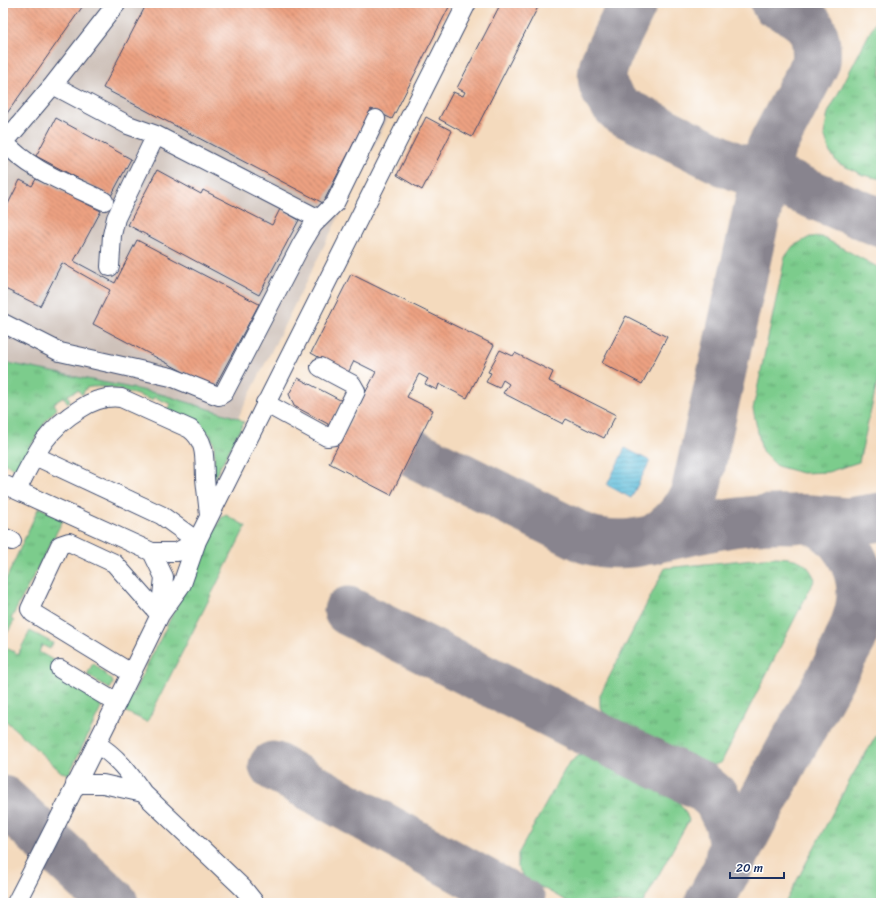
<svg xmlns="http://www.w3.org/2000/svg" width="884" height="906" font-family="Sriracha,sans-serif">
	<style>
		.industrial { fill: #cec1b9 }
		.grass { fill: url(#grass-tufts); stroke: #4c7e75 }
		.water { fill: url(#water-rules); stroke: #3a759c }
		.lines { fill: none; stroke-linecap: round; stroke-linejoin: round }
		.taxiway { stroke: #88848e; stroke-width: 49 }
		.building { fill: url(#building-back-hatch) }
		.minor-casing { stroke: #3c496c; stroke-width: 20 }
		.minor { stroke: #fff; stroke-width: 18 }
	</style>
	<defs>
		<pattern id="grass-tufts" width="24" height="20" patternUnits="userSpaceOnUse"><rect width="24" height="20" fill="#7ccc8c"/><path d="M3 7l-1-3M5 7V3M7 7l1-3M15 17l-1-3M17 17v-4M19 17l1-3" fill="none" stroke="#65a676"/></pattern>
		<pattern id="water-rules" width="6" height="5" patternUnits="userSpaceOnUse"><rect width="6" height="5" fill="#5abbd9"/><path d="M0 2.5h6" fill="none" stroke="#4a98b3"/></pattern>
		<pattern id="building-back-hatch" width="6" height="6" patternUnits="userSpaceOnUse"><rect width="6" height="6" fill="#eda181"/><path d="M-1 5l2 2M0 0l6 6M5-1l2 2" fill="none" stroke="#bf846d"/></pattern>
	</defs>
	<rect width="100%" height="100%" fill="#fff"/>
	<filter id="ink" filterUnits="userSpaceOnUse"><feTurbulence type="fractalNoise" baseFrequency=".025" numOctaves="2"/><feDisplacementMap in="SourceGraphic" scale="8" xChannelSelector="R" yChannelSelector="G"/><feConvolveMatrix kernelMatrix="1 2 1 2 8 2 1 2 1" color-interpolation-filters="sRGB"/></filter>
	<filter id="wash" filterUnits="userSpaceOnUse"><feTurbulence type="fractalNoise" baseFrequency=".012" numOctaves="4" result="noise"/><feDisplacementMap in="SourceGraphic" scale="16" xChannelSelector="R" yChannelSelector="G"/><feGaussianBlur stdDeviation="0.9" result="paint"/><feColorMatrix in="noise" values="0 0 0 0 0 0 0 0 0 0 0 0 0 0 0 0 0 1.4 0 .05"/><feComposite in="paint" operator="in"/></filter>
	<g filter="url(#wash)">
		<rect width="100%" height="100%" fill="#f4dabd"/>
		<path class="industrial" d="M3,3H451L392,119L388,118L238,418L161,394L3,362Z"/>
		<path class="grass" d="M881,11V179L863,175L838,163L830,153L824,134L828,113Z
			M810,237H822L881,269V366L859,462L828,472L802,473L777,466L762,451L753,409L785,257L793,246Z
			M3,362L161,394L238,418L244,422L214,479C213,468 216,451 213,441C206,424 182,417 167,410L170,404L154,397L152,400C134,394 104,383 86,388L82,395L78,390L68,395L70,402L68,403L64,397L54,403L57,409L47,419L17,469L3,463Z
			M39,507L63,520L11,619L14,621L3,641V586Z
			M226,515L246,526L147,722L124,711L221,518Z
			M774,557C795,558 805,558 815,579L721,763L708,766L699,765L607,718L600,706V695L665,568Z
			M30,631L53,643L50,649L42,645L39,652L55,661L53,665L103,704L69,774L61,772L3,718V646L18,654Z
			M93,663L112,680L113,683L110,689L87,675Z
			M881,728V903H785L852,776Z
			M585,755L592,757L672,797C681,803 685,810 689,820L643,903H570L525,878L518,868V854L568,764L578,756Z"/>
		<path class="water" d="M625,448L650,461L631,498L607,485Z"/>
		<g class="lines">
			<path class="taxiway" d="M633,3C627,16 620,29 614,42C599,71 595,87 622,111L729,164L797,188L881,223
				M415,454L586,539C602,544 616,545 633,543C685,534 736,517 789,519C796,519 806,517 813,520C829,526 840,537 849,552C874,594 855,626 837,666
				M811,519L848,522L881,517
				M652,540C672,528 685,514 695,493L771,148L816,62C819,25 806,18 775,3
				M348,611L603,739L703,787L717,799L729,823L732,843L727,870
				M273,766L522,903
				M3,800L114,903
				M709,903L785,759L853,637"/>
		</g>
		<g id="blocks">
			<path class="building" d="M3,3H85L3,119Z
				M147,3H451L392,119L371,109L323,203L103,88Z
				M501,3H540L472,137L439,119L453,92L463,96L465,92L457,88Z
				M426,117L452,131L422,190L397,175Z
				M56,118L131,159L111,196L36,156Z
				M157,170L201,194L203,190L272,225L280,209L299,220L259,295L128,225Z
				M36,179L101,211L74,261L115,283L137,240L259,304L214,388L93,324L110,290L62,263L40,306L3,288V273L6,267L3,266V214L20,180L32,186Z
				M351,274L494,345L467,398L439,384L437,390L425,384L428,379L419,374L407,397L433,410L391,495L329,463L376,372L354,361L348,373L311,353Z
				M626,316L667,337L642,384L602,363Z
				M500,350L513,356L515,353L553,372L549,381L616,415L604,438L566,419L563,424L503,393L509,384L503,380L499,388L486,382L491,373L488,372Z
				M298,378L340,400L344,397L328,428V424L294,406L289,394Z"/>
		</g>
	</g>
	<g filter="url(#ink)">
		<use href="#blocks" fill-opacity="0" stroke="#3c496c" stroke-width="1"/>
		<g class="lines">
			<defs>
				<path id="minor" d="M53,85L128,125L156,135L319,219
					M3,140C26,169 71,185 104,201
					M3,144L53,85L117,3
					M110,267L112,235L116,218L156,135
					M3,323L60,352L171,377L213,394L219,396L224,393L301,245L313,225L335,203L376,119
					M265,403L327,437L334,436L356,391L352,384L320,367
					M35,456L161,515L197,541L182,584L160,615L164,577L152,552
					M3,484L152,552H177L197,541L467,3
					M17,490C35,455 45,430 80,409C92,401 106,396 121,398L190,429C207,442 204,458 205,478C206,490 208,503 209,516
					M3,537L12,541
					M60,669L117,703
					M75,784H103L143,793C130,774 116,755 96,744
					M143,793L243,888L255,903
					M16,903C65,808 113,711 160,615L114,563L69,542L60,545L30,609L33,613L131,673"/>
			</defs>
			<use href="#minor" class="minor-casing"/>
			<use href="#minor" class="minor"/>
		</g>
	</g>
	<rect width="884" height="906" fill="none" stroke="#fff" stroke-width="16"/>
	<path d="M730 872v6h54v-6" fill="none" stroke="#1b2f5e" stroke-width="2"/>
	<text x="736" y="872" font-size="12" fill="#1b2f5e" stroke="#ffffff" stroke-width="3" paint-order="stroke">20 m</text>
</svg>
